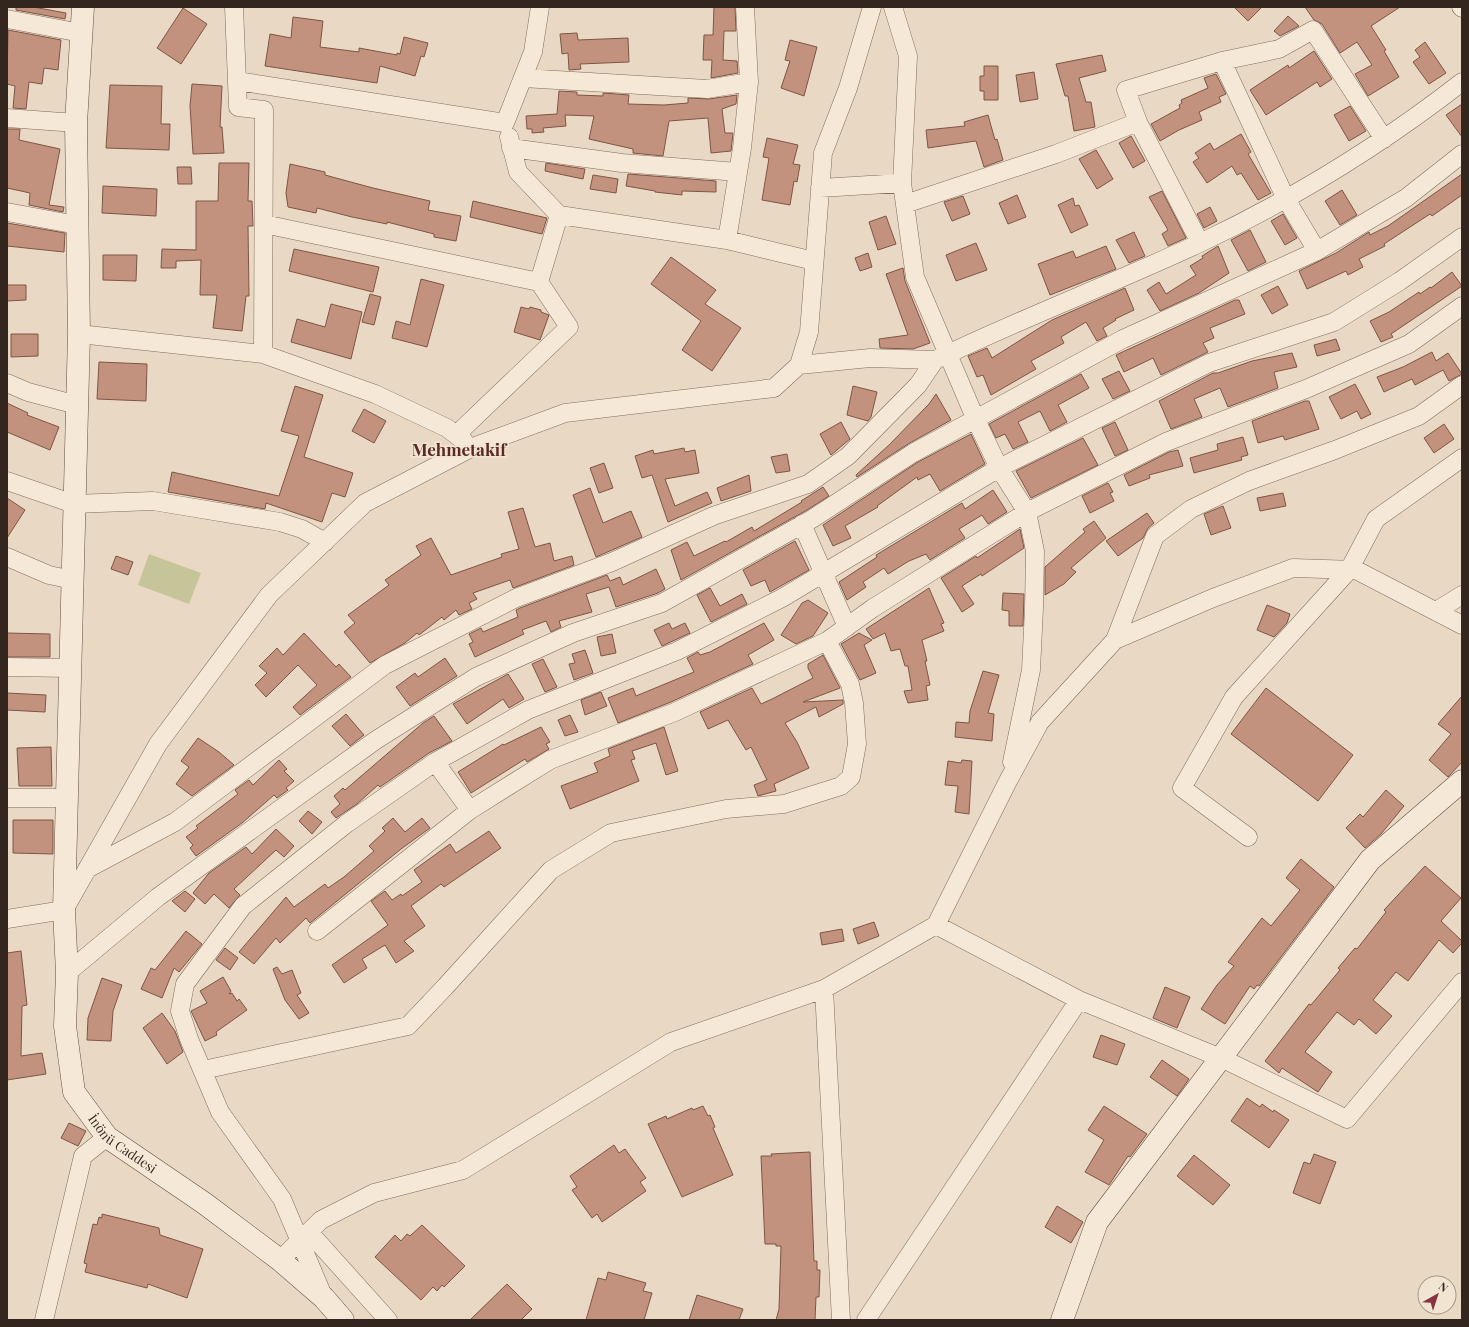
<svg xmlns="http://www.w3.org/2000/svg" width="1469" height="1327" font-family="'Playfair Display',serif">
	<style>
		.green { fill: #c5c599 }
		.building { fill: #c3927e; stroke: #7e5545 }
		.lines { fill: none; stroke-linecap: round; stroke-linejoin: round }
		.street-casing { stroke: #816c5c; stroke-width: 19 }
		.secondary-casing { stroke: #634d3f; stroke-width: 23 }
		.street { stroke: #f5e8d6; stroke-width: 18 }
		.secondary { stroke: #f5e8d6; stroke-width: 22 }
		.labels { text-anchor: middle; stroke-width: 3.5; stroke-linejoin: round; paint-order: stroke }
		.street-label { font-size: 13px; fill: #33261f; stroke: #f1e5d2 }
		.district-label { font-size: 17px; font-weight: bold; fill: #5b2823; stroke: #f1e5d2 }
	</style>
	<rect width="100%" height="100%" fill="#e9d9c4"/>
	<path class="green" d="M149,554L201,573L189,604L138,585Z"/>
	<path class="building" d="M16,7H33L66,13L65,19L16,10Z
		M714,7H735L736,31H724L723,60L737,61L738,73L711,78L712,60H703L704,35H713Z
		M1234,7H1262L1248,21Z
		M1305,7H1400L1371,26L1386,50L1384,51L1399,77L1368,96L1355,74L1372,65L1357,42L1340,53L1322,24L1314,20Z
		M183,8L207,24L181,64L157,48Z
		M1288,16L1299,26L1280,36L1274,31Z
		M293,17L323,21L320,47L359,52V48L397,55V53L400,54L404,37L428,43L424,57L421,56L415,76L380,66L377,83L265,66L270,34L291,38Z
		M8,30L61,40L58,70L44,68L42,84L29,82L26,109L13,108L15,86L7,84Z
		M577,33L578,40L628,38L629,62L580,64L581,69L569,70L568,53L562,54L560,34Z
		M790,40L817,47L804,96L781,88L790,61L785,60Z
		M1425,42L1446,73L1429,84L1413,62L1420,57L1415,50Z
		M1314,51L1332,79L1320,87L1317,82L1266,115L1250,90L1288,65L1289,68Z
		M1102,55L1106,71L1079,78L1086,102H1091L1095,127L1074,131L1068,96H1065L1056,64Z
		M984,66H998V100H984V91H980V76H984Z
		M1034,72L1038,99L1020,102L1016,75Z
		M1216,74L1226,94L1219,97L1221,102L1199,112L1202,120L1179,130L1160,141L1151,124L1180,108L1179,105L1182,103L1181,100L1208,88L1204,78Z
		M192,84L222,86L220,127H222L224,153L193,154L190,106Z
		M110,85L162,86L161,124H170L169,150L106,148Z
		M559,91L577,92V95L603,96V93L629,95L628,104L664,105L688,103V98L709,99L737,95L736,104L722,109L725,133H733L731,151L711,153L708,118L669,121L663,156L633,153V149L589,139L594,116L565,115L566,126L543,128L544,132L532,133V129H527L526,116L557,114Z
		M1462,104V137L1446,115Z
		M1350,106L1366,131L1349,141L1334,115Z
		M988,115L995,140L997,139L1003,160L984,167L976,141L928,148L926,130L965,126L964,122Z
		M7,129H20L19,140L60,149L49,205L64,207L63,212L29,205L30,193L7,188Z
		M1241,134L1251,152L1248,154L1271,193L1258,200L1241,173L1237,175L1232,166L1207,183L1193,162L1199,158L1195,153L1210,143L1214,150Z
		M1131,136L1145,161L1133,168L1119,143Z
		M767,138L798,145L793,164L800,165L797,182L794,181L790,205L762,200L769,158L763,157Z
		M1096,150L1113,179L1097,189L1079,159Z
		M219,163H249L248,201H252L253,226H248L249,296H246L242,331L213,328L217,295H200L201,260L176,261V268H161L162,249L196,250V201H218Z
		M546,163L585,169L583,179L545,171Z
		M290,164L325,172V175L373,188L430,201L428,210L461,216L456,241L434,237V234L387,222V224L352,217L317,208L316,213L288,207L286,193Z
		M177,167H191L192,184H178Z
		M628,174L716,181V192L682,191V195L655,192V191L626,186Z
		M1462,174V195L1432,216L1430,214L1384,244L1385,246L1359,259L1363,267L1348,275L1346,271L1307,289L1299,271L1336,253L1369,232L1370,235L1388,226Z
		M593,175L618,179L616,193L590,189Z
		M103,186L157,189L156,216L102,213Z
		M1342,190L1357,215L1340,225L1325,201Z
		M1162,191L1186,238L1168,246L1162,234L1168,230L1149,197Z
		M1017,195L1026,217L1008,224L999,203Z
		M963,196L970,214L952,221L944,202Z
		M1073,198L1075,206L1079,205L1088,225L1071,233L1058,205Z
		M473,201L547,218L542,234L470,217Z
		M1210,207L1217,221L1204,228L1197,214Z
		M1283,214L1297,238L1285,245L1271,221Z
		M886,216L896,244L878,250L869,222Z
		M7,223L65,233L64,252L7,246Z
		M1250,230L1266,262L1248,271L1231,240Z
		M1134,232L1145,256L1129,263L1116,240Z
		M976,243L987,270L956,281L946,255Z
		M1106,246L1116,269L1050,295L1038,264L1073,251L1076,258Z
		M1218,246L1229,273L1199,293L1160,311L1147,290L1159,282L1166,294L1196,275L1190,266L1203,258L1202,256Z
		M294,249L379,267L373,292L289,271Z
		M868,253L872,267L860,271L855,258Z
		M103,255H137L136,281L103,280Z
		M671,257L716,290L705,304L741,328L712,371L682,350L701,321L651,284Z
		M903,268L905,281L930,343L913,349L880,348L879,339L908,335L886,274Z
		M1452,272L1462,286L1391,334L1393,337L1381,342L1370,321L1389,312L1419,292L1420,294L1430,287L1431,288Z
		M421,279L444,285L427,347L392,338L396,321L410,325Z
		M7,285H26V300L7,301Z
		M1278,286L1288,305L1272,314L1261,295Z
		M1125,288L1134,310L1115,319L1116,320L1103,328L1107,336L1097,341L1086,322L1061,337L1064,343L1031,361L1036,369L991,395L983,375L977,377L968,356L987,348L992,358L1052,320Z
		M370,294L381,297L374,325L362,322Z
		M1235,300H1239L1245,314L1210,328L1214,338L1203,343L1208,352L1161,375L1153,358L1124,372L1116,355Z
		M331,304L362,312L351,359L291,342L297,319L325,327Z
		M521,307L529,309L530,307L541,310V312L549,315L540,340L514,332Z
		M11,334H38V356L11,357Z
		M1336,339L1340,350L1317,356L1314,345Z
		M1432,352L1436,361L1448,353L1462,374L1449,381L1443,370L1415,385L1412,379L1384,392L1377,377L1403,367Z
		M1292,353L1297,367L1274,372L1278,388L1228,407L1220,388L1194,399L1202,417L1171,429L1159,401L1213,373H1218L1252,361Z
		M99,362L147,364L146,401L97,399Z
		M1119,371L1130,391L1113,399L1102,379Z
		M1081,374L1089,388L1058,405L1067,422L1050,431L1040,411L1018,422L1028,442L1013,449L1005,434L996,438L989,424Z
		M1355,384L1371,414L1361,419L1357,411L1341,419L1329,397Z
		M295,386L323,395L304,457L353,473L345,497L332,493L322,522L266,503L265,509L168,492L172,472L279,496L299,436L281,431Z
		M853,386L877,392L871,417L868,421L847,415Z
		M936,394L951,420L908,444L857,477L856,475L889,445L929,404Z
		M1305,401H1309L1319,429L1285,440L1283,436L1258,443L1252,421Z
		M7,403L28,413L27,415L59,427L50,450L7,432Z
		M364,409L386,421L374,443L352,431Z
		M841,422L850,439L831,455L820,434Z
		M1115,422L1128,450L1115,456L1102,428Z
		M1444,424L1454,439L1434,453L1424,438Z
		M971,434L985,464L940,491L930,474L918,480L917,477L877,506L878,507L845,526L851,538L833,546L823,525L918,462Z
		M1243,437L1248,455L1241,457L1242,460L1194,473L1190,458L1218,450L1217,444Z
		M1083,438L1098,465L1031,498L1016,471Z
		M684,448L685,452L695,450L699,473L665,479L675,506L707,492L712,503L668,522L652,475L642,478L635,456L653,450L654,454Z
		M1178,450L1183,466L1149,475L1150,478L1129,486L1124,475L1169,452Z
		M787,454L790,471L776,473L771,457Z
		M604,463L613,488L599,493L590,468Z
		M749,475L751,491L721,501L717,488Z
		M1108,483L1113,492L1110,493L1114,501L1090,513L1082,496Z
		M823,487L829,496L807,510L681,580L671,550L687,542L694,556L725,541L726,542L752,527L754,531L802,502L801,501Z
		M590,488L603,523L631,511L642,537L596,557L573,495Z
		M993,490L1007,512L988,524L982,515L959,529L965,538L930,560L926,554L909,561L888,574L884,568L863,582L866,587L847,600L839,582L877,557L876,555L962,503L965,509Z
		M1283,493L1286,506L1260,511L1257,498Z
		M7,498L25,510L7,538Z
		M1223,506L1231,528L1211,535L1204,514Z
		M523,508L535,547L550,543L554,561L572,556L574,565L513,588L510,580L473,593L477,599L469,603L472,609L459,615L456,610L444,620L442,617L419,635L417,633L405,643L370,663L344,632L355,623L348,615L389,585L385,580L421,555L416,546L431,538L451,575L502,557L501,554L519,549L508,512Z
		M1147,513L1154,523L1148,528L1143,538L1118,556L1106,541Z
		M1094,521L1106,538L1071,568L1076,572L1064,584L1045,595V567L1085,532L1083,529Z
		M1020,529L1024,548L982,576L981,574L962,586L974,604L962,612L941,578L976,556L977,558Z
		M795,541L809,570L770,592L765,580L751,586L743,570Z
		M116,556L133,562L128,575L111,569Z
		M656,569L665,589L658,593L616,607L609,587L586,594L592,612L559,621L561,627L551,632L546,621L522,630L524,634L475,657L469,644L473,642L469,634L481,628L483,632L518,617L516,610L520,608L607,575L610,581L620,577L623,585Z
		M710,588L720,606L742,594L747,604L711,622L697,595Z
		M929,588L944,623L941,624L944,631L922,640L927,661H925L930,685L926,686L928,700L908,703L904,691L912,690L908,666H905L900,649L891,651L885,633L873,639L866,629Z
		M1003,593L1024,594L1023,626H1009V611L1002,610Z
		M808,600L828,613L813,636L796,644L781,635L802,603Z
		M1267,605L1290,614L1287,623L1274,637L1257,630Z
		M669,623L672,629L685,623L690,633L662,646L654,630Z
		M764,623L774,640L748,655L753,664L671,702L618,723L608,698L633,688L636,696L694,672L687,658L698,652L700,655L710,652Z
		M7,633L50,634V657H7Z
		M304,633L336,667L339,664L351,677L300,715L293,707L317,685L298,665L266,697L255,685L267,673L259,666L277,648L283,655Z
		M859,633L872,640L864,645L876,673L860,680L841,644Z
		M612,634L616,653L601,656L597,637Z
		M585,650L593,673L574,680L569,664L575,663L572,654Z
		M823,655L840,688L803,702L843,700V704L819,717L816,707L785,723L797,742L809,768L774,784L776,791L758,796L754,785L767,780L751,747L746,750L728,720L708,729L700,712L752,688L761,704L772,699L813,678L808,668V664Z
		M445,658L457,676L410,706L396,687L415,673L418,677Z
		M543,659L557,687L545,692L532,664Z
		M983,671L999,675L988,713L994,714L992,741L955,737L956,722L969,723L970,711Z
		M508,674L524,699L509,708L503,699L467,724L453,704Z
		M1266,688L1353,755L1318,801L1231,734Z
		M601,692L607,706L585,715L581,700Z
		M7,693L46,695L45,712L7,710Z
		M1462,696V762L1448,777L1429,760L1451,734L1438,724Z
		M346,714L364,735L350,746L332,726Z
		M570,715L578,732L565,736L558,720Z
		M434,716L452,741L429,753L380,787L378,785L357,804L336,818L331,812L340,804L334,796L343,788L345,790L423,723Z
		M541,727L550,742L546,744L549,749L527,762L525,759L471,793L458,772L503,744L504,745Z
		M664,727L678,771L666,775L656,743L632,751L635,759L631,760L639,781L570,809L561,786L598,772L594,763L610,756L608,749Z
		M198,738L219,752L234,765L192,796L176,784L189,767L181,761Z
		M51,747L52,786H19L17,748Z
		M279,760L287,769L284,771L294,781L286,788L288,790L277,798L274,795L242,823L196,856L190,848L193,845L186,837L198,828L196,826L238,794L235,790L249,780L253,785Z
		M962,760L972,761L969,814L955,812L958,786L945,785L948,761L961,763Z
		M1386,790L1404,806L1381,834L1365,848L1346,828L1360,814L1363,817Z
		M308,811L322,822L312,834L299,821Z
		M393,818L405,832L422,818L430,828L401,849L310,923L306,918L280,943L276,938L254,964L239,952L286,897L294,907L325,884L328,888L344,877L374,851L369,846L385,831L382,828Z
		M13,820H53V854L13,853Z
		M276,829L294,846L284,857L276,850L234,889L240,895L229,908L214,894L205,904L193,893L209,873L246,847L252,854Z
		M489,831L501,848L444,887L441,884L411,906L425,926L404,941L414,951L396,963L385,945L362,959L367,968L344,983L332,965L388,925L371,901L385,891L392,900L401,894L402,896L422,882L414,870L450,844L456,853Z
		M1301,859L1334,887L1259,986L1257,985L1254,989L1250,986L1225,1024L1201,1009L1217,985L1234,966L1228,962L1262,918L1271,926L1300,890L1286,878Z
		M1425,866L1461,898L1441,921L1462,941V943L1453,953L1439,940L1408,981L1396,972L1373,1000L1392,1016L1376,1034L1359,1019L1354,1025L1337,1012L1305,1052L1332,1072L1318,1092L1282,1068L1279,1073L1265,1061L1309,1004L1311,1005L1340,970L1338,968L1355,948L1357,949L1386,912L1384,910Z
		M185,891L195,899L185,912L172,901Z
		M874,922L879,936L858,944L853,929Z
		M842,929L844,941L822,945L820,933Z
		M186,931L202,944L179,972L174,968L162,998L141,989L151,968L155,970Z
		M225,948L238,958L230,970L216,960Z
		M21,951L27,1005L22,1006L21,1056L42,1053L46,1074L7,1080V953Z
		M277,967L282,974L292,970L301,993L297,995L309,1013L299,1019L285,1000L273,969Z
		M223,977L231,991L229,994L232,993L237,1001L239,999L247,1010L216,1032L217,1035L205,1041L191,1011L207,1003L200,991Z
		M102,978L122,985L113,1011L111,1041L87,1040L88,1018Z
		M1165,987L1190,997L1177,1028L1153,1018Z
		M162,1013L175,1031L183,1052L167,1064L143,1028Z
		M1101,1035L1125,1044L1117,1065L1093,1057Z
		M1162,1060L1189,1079L1177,1096L1150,1077Z
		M1247,1098L1260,1107L1262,1104L1273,1112L1274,1110L1289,1120L1269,1148L1231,1121Z
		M703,1106L708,1116L710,1115L715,1127L713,1128L733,1175L682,1197L648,1124L666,1116L667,1119L692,1108L693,1110Z
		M1104,1106L1147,1134L1130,1157L1128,1156L1109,1185L1085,1172L1104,1140L1088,1130Z
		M69,1123L86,1131L78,1146L61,1138Z
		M614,1145L619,1153L625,1149L646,1178L640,1182L646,1191L602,1222L597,1214L592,1218L572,1190L577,1187L570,1176Z
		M810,1152L814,1261H817V1270H820L819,1297H816L815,1320H776L779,1309L781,1246H776V1244H765L761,1156H772L771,1154Z
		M1314,1154L1336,1162L1320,1204L1293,1193L1304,1162L1310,1164Z
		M1194,1155L1230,1185L1213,1205L1177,1176Z
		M1057,1206L1083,1222L1071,1243L1045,1227Z
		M102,1214L159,1228L160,1235L203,1249L187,1298L148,1284L147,1288L85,1272L87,1264L84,1263L93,1224L97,1225L99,1217L102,1218Z
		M422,1225L465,1266L444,1287L442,1285L437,1291L433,1287L421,1300L375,1257L395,1235L401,1241L407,1234L410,1236Z
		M608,1272L646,1283L643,1291L652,1293L644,1320H586L598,1278L606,1280Z
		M507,1284L532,1309L521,1320H470Z
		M697,1295L743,1309L739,1320H689Z"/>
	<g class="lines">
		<defs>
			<path id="street" d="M234,7L238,107L264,110L263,354
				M893,7L908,56L902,183L915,277L976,420L999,468L1027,512L1035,551L1034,608L1031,670L1012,762
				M1461,7L1462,8
				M7,19L81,33
				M1222,61L1286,199L1317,251
				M523,78L707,89L749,82
				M237,81L505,123L533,52L540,7
				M7,118L76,123
				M509,137L518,172L559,215
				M511,148L622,163L738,172
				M820,188L902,183
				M905,204L1056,154L1138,122
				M7,212L77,225
				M264,224L539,282
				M727,240L742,148L749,82L745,7
				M1200,243L1138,122L1126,90L1222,61L1279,49L1313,30L1384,139
				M79,334L263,354L375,394L447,428L464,441
				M799,365L870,358L935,360
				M7,383L28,392L77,405
				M456,435L569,327L539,282L559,215L727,240L814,261
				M7,481L74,504L153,501L280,522L302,529L325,542
				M802,524L847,627
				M7,557L49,575L73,580
				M1436,611L1462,595
				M1115,640L1155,536L1191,509L1249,481L1335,450L1419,416L1462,385
				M7,667L70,668
				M435,762L470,810
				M7,798H67
				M1248,837L1182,788L1234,697L1349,570L1376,519L1462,458
				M87,869L175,822L385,665L516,598L612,562L713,516L808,484L848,456L918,385L935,360C1022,318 1112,284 1200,243C1293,199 1381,145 1462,82
				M7,919L64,910L158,744L269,595L365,503L473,447L565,413L774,388L799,365L809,332L823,153L848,88L872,7
				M936,925L1079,1000L1221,1058L1347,1119L1462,982
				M317,931L470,810L550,760L675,712L827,641L873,608L1027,512L1166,442L1306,389L1409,344L1462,306
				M67,973L158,897L376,740L476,677L573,633L662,603L812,519L913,453L1123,339L1317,251L1406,198L1462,154
				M824,989L841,1320
				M203,1070L408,1026L445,987L551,870L611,833L726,809L784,804L841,786L851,777L857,744L854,703L850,684L827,641
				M309,1232L388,1320
				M280,1260L321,1220L374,1193L463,1170L671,1042L824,989L936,925L1008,781L1040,722L1115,640L1213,598L1293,568L1356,570L1462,625
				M324,1298L282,1199L220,1112L189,1039L180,1011L185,984L243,906L346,824L435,762L528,710L677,651L782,598L999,468L1209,363L1334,322L1400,281L1462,237
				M44,1320L83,1156L107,1137
				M866,1320L1079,1000"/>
			<g id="secondary">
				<path id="s1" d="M83,7L76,123L79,334L64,910L67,973L65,1026L74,1092L107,1137L204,1203L280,1260L324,1298L343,1320"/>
				<path d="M1062,1320L1097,1222L1370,860L1462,781"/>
			</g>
		</defs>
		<use href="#street" class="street-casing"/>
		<use href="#secondary" class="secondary-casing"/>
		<use href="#street" class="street"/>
		<use href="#secondary" class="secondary"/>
	</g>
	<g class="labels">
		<g class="street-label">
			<text dy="5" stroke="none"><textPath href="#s1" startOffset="1158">İnönü Caddesi</textPath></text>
		</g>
		<g class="district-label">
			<text x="459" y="456">Mehmetakif</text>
		</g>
	</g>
	<rect width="1469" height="1327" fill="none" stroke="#33261f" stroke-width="16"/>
	<g transform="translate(1437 1295) rotate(39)"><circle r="19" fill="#f1e5d2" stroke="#a5998a"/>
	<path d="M0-3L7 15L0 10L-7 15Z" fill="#8a333e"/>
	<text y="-6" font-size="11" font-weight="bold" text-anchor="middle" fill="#33261f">N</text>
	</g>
</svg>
